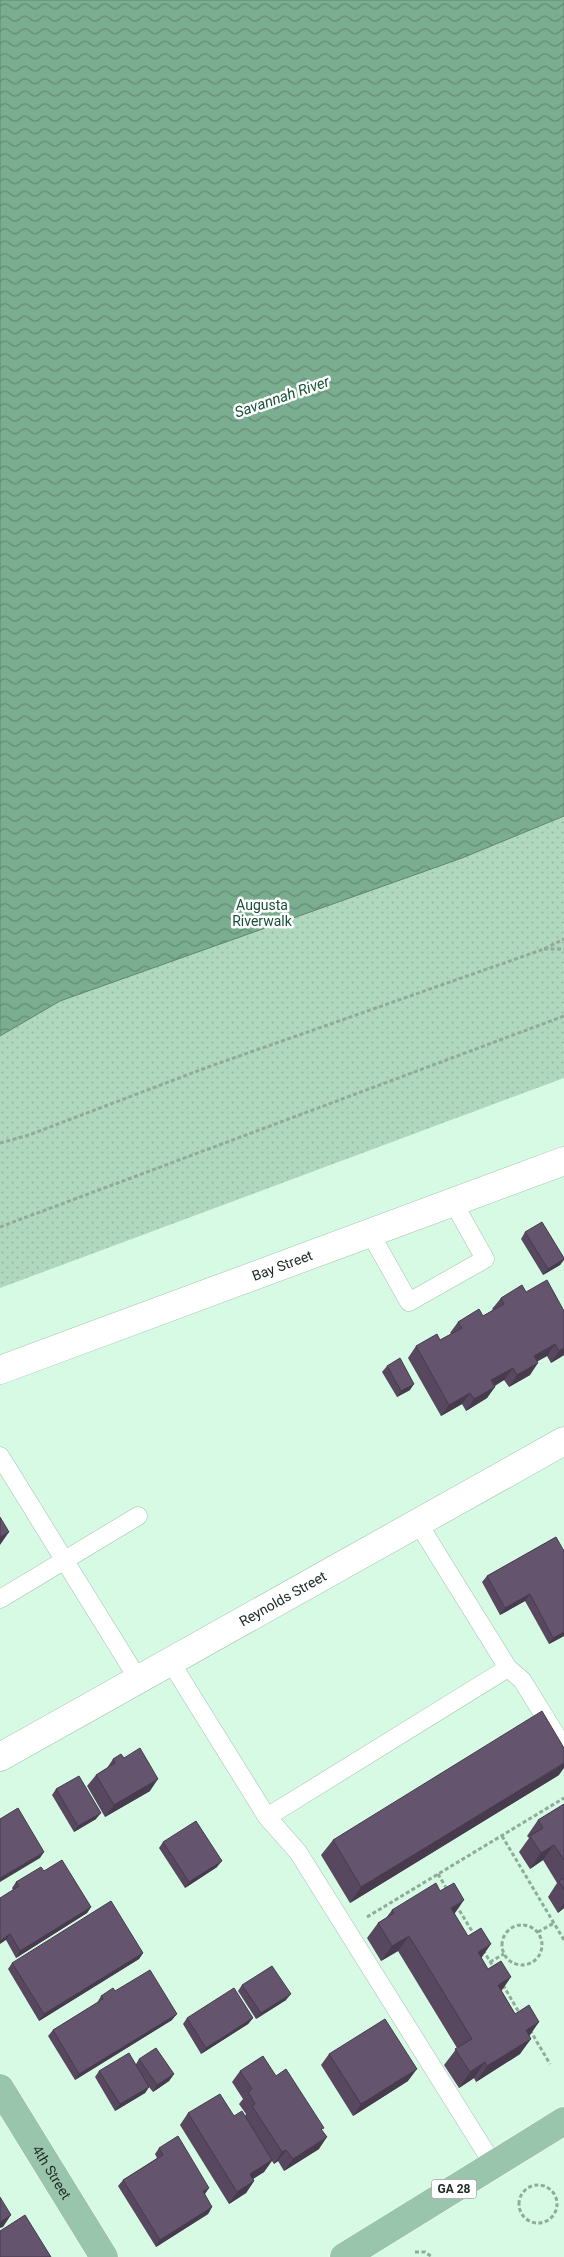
<svg xmlns="http://www.w3.org/2000/svg" width="564" height="2257" font-family="Roboto,sans-serif">
	<style>
		.grass { fill: url(#grass-dots) }
		.water { fill: url(#water-waves); stroke: #608770 }
		.lines { fill: none; stroke-linecap: round; stroke-linejoin: round }
		.service-casing { stroke: #a0c2ad; stroke-width: 19 }
		.minor-casing { stroke: #a0c2ad; stroke-width: 29 }
		.secondary-casing { stroke: #a0c2ad; stroke-width: 29 }
		.primary-casing { stroke: #fff; stroke-width: 29 }
		.path { stroke: #90ab9a; stroke-width: 3; stroke-dasharray: 4 2.5; stroke-linecap: butt }
		.service { stroke: #fff; stroke-width: 18 }
		.minor { stroke: #fff; stroke-width: 28 }
		.secondary { stroke: #fff; stroke-width: 28 }
		.primary { stroke: #9ac5ad; stroke-width: 28 }
		.wall { fill: #57485f }
		.shaded-wall { fill: #473b4d }
		.building { fill: #65546e; stroke: #473b4d }
		.labels { text-anchor: middle; stroke-width: 5; stroke-linejoin: round; paint-order: stroke }
		.shield { fill: #fff; stroke: #636c66; stroke-width: 1 }
		.shield-label { font-size: 12px; font-weight: bold; fill: #202d25 }
		.park-label { font-size: 14px; fill: #155135; stroke: #fff }
		.street-label { font-size: 14px; fill: #202d25; stroke: #fff }
		.water-label { font-size: 15px; font-style: italic; fill: #175336; stroke: #fff }
	</style>
	<defs>
		<pattern id="grass-dots" width="8" height="8" patternUnits="userSpaceOnUse" patternTransform="scale(1.25)"><rect width="8" height="8" fill="#b0d8bf"/><path d="M2 2h.1M6 6h.1" fill="none" stroke="#97baa4" stroke-width="1.8" stroke-linecap="round"/></pattern>
		<pattern id="water-waves" width="16" height="10" patternUnits="userSpaceOnUse" patternTransform="scale(1.25)"><rect width="16" height="10" fill="#7bad90"/><path d="M0 5q4-4 8 0t8 0" fill="none" stroke="#648d75"/></pattern>
	</defs>
	<rect width="100%" height="100%" fill="#d7fae4"/>
	<path class="grass" d="M564,571V1078L0,1288V699Z"/>
	<path class="water" d="M0,0H564V816L462,858L60,1001L0,1036Z"/>
	<g class="lines">
		<defs>
			<path id="service" d="M370,1233L409,1302L485,1259L453,1202
				M0,1456L138,1679
				M0,1599L138,1516
				M170,1661L267,1817L508,1668L418,1523
				M508,1668L522,1680L564,1748
				M267,1817L298,1852L493,2164"/>
			<g id="minor">
				<path id="s1" d="M0,1757L564,1441"/>
			</g>
			<g id="secondary">
				<path id="s2" d="M0,1370L564,1161"/>
			</g>
			<g id="primary">
				<path id="s3" d="M0,2088L104,2257"/>
				<path d="M344,2257L564,2121"/>
			</g>
		</defs>
		<use href="#service" class="service-casing"/>
		<use href="#minor" class="minor-casing"/>
		<use href="#secondary" class="secondary-casing"/>
		<use href="#primary" class="primary-casing"/>
		<path class="path" d="M544,949H564
			M0,1143L29,1135L208,1067L544,949L564,939
			M0,1227L564,1016
			M502,1836L564,1940
			M438,1874L448,1891
			M456,1905L475,1936
			M367,1917L564,1798
			M502 1945a20 20 0 1 1 40 0a20 20 0 1 1-40 0Z
			M538,1932L554,1923
			M483,1950L494,1968
			M490,1962L504,1954
			M503,1985L520,2014
			M530,2030L550,2064
			M519 2204a19 19 0 1 1 38 0a19 19 0 1 1-38 0Z
			M415,2252H425L432,2257"/>
		<use href="#service" class="service"/>
		<use href="#minor" class="minor"/>
		<use href="#secondary" class="secondary"/>
		<use href="#primary" class="primary"/>
	</g>
	<path class="wall" d="M525,1232L564,1258V1260L560,1265L543,1275L521,1239Z
		M526,1292L564,1311V1355L551,1363L547,1356L537,1361L530,1375L509,1387L504,1380L495,1386L487,1398L466,1411L462,1404L441,1416L408,1358L416,1346L440,1340L451,1334L450,1333L458,1322L483,1316L493,1310L492,1309L501,1298Z
		M387,1366L410,1390L397,1397L382,1372Z
		M556,1537L564,1636L549,1644L525,1601L500,1615L482,1582L487,1576Z
		M124,1758L150,1791L105,1817L87,1786L96,1775L107,1768L113,1759Z
		M559,1775L350,1903L321,1855L333,1840Z
		M56,1789L96,1819L74,1832L52,1795Z
		M564,1804V1908L558,1913L548,1897L557,1883L543,1860L530,1869L519,1852L529,1838L527,1836L538,1820Z
		M163,1842L217,1867L185,1888L159,1848Z
		M44,1871L91,1907L87,1913L16,1958L6,1940L13,1890L12,1888L16,1882Z
		M392,1910L454,1914L529,2036L520,2054L476,2082L474,2078L459,2088L444,2065L457,2048L398,1951L381,1961L367,1938L378,1923L386,1918Z
		M143,1953L139,1959L39,2021L8,1969L12,1963Z
		M242,1985L286,2000L256,2019L238,1991Z
		M115,1991L172,2020L75,2080L48,2036L53,2030L97,2003L101,1996Z
		M187,2018H253L248,2024L201,2054L183,2024Z
		M329,2054L408,2081L353,2116L321,2065Z
		M139,2059L174,2074L169,2081L153,2092L149,2087L145,2093L115,2111L95,2077L99,2071L136,2064Z
		M240,2071L276,2076L322,2130L319,2149L284,2171L278,2161L274,2164L272,2161L264,2172L253,2179L254,2181L246,2193L229,2204L180,2125L188,2113L245,2116L246,2114L239,2104L243,2099L232,2082Z
		M159,2148L204,2194L212,2207L208,2214L156,2247L118,2186L123,2180L157,2158L155,2154Z"/>
	<path class="shaded-wall" d="M564,1259L560,1265L543,1275L548,1269Z
		M555,1344L547,1356L526,1368L534,1356Z
		M564,1348V1355L551,1363L559,1351Z
		M538,1363L530,1375L509,1387L517,1375Z
		M513,1368L504,1380L483,1392L491,1380Z
		M414,1384L410,1390L397,1397L401,1391Z
		M495,1387L487,1398L466,1411L474,1399Z
		M470,1393L462,1404L441,1416L449,1405Z
		M9,1532L0,1545V1537Z
		M530,1594L525,1601L500,1615L505,1608Z
		M564,1632V1636L549,1644L553,1638Z
		M564,1763V1768L559,1775L350,1903L361,1887Z
		M158,1779L150,1791L105,1817L114,1805Z
		M101,1813L96,1819L74,1832L78,1826Z
		M554,1845L543,1860L530,1869L541,1853Z
		M44,1852L40,1858L0,1882V1878Z
		M222,1861L217,1867L185,1888L189,1882Z
		M464,1900L453,1916L451,1908Z
		M564,1904V1908L558,1913Z
		M91,1907L87,1913L16,1958L20,1951Z
		M10,1934L6,1940L0,1944V1941Z
		M409,1936L398,1951L381,1961L392,1946Z
		M491,1944L480,1960L478,1952Z
		M143,1953L139,1959L39,2021L44,2014Z
		M511,1977L500,1993L498,1985Z
		M291,1994L286,2000L256,2019L261,2013Z
		M177,2014L172,2020L75,2080L79,2074Z
		M253,2018L248,2024L201,2054L206,2048Z
		M539,2022L528,2038L526,2030Z
		M531,2039L520,2054L476,2082L487,2066Z
		M485,2062L474,2078L459,2088L470,2072Z
		M417,2069L408,2081L353,2116L361,2104Z
		M174,2074L169,2081L153,2092L157,2085Z
		M149,2087L145,2093L115,2111L120,2104Z
		M327,2137L319,2149L284,2171L293,2159Z
		M286,2150L278,2161L274,2164L282,2152Z
		M272,2160L264,2172L242,2186L250,2174Z
		M254,2181L246,2193L229,2204L237,2192Z
		M209,2188L205,2194L199,2198L203,2191Z
		M212,2207L208,2214L156,2247L160,2240Z
		M11,2215L3,2227L0,2228V2222Z"/>
	<path class="building" d="M542,1222L564,1258V1259L548,1269L525,1232Z
		M547,1280L564,1311V1348L559,1351L555,1344L534,1356L538,1363L517,1375L513,1368L491,1380L495,1387L474,1399L470,1393L449,1405L416,1346L437,1334L440,1340L462,1328L458,1322L479,1309L483,1316L504,1304L501,1298L522,1285L526,1292Z
		M400,1358L414,1384L401,1391L387,1366Z
		M0,1517L9,1532L0,1537Z
		M556,1537L564,1551V1632L553,1638L530,1594L505,1608L487,1576Z
		M542,1711L564,1748V1763L361,1887L333,1840Z
		M140,1748L158,1779L114,1805L96,1775L115,1763L113,1759L121,1754L124,1758Z
		M79,1776L101,1813L78,1826L56,1789Z
		M564,1804V1860L554,1845L541,1853L530,1836L543,1828L538,1820Z
		M18,1808L44,1852L0,1878V1819Z
		M196,1821L222,1861L189,1882L163,1842Z
		M62,1860L91,1907L20,1951L10,1934L0,1941V1898L19,1886L16,1882L41,1867L44,1871Z
		M564,1878V1890L559,1881Z
		M436,1883L440,1891L454,1883L464,1900L451,1908L468,1936L481,1928L491,1944L478,1952L488,1969L501,1961L511,1977L498,1985L515,2014L529,2005L539,2022L526,2030L531,2039L487,2066L485,2062L470,2072L455,2049L472,2039L409,1936L392,1946L378,1923L394,1913L392,1910Z
		M111,1901L143,1953L44,2014L12,1963Z
		M272,1966L291,1994L261,2013L242,1985Z
		M150,1970L177,2014L79,2074L53,2030L103,1999L101,1996L113,1988L115,1991Z
		M234,1988L253,2018L206,2048L187,2018Z
		M385,2019L417,2069L361,2104L329,2054Z
		M156,2048L174,2074L157,2085L139,2059Z
		M129,2053L149,2087L120,2104L99,2071Z
		M263,2056L276,2076L286,2069L324,2128L321,2129L327,2137L293,2159L286,2150L282,2152L252,2106L255,2104L248,2092L252,2089L240,2071Z
		M220,2094L234,2116L242,2111L272,2160L250,2174L254,2181L237,2192L188,2113Z
		M178,2136L209,2188L203,2191L212,2207L160,2240L123,2180L163,2155L159,2148Z
		M0,2197L11,2215L0,2222Z
		M25,2215L51,2257H0V2231Z"/>
	<g class="labels">
		<rect class="shield" x="431.5" y="2179.5" width="45" height="19" rx="4"/>
		<g class="shield-label">
			<text x="454" y="2193">GA 28</text>
		</g>
		<g class="park-label">
			<text x="262" y="910">Augusta<tspan x="262" dy="16">Riverwalk</tspan></text>
		</g>
		<g class="street-label">
			<text dy="5" stroke="none"><textPath href="#s2" startOffset="301">Bay Street</textPath></text>
			<text dy="5" stroke="none"><textPath href="#s1" startOffset="324">Reynolds Street</textPath></text>
			<text dy="5" stroke="none"><textPath href="#s3" startOffset="99">4th Street</textPath></text>
		</g>
		<g class="water-label">
			<text transform="translate(282 397) rotate(-19)" y="5">Savannah River</text>
		</g>
	</g>
</svg>
